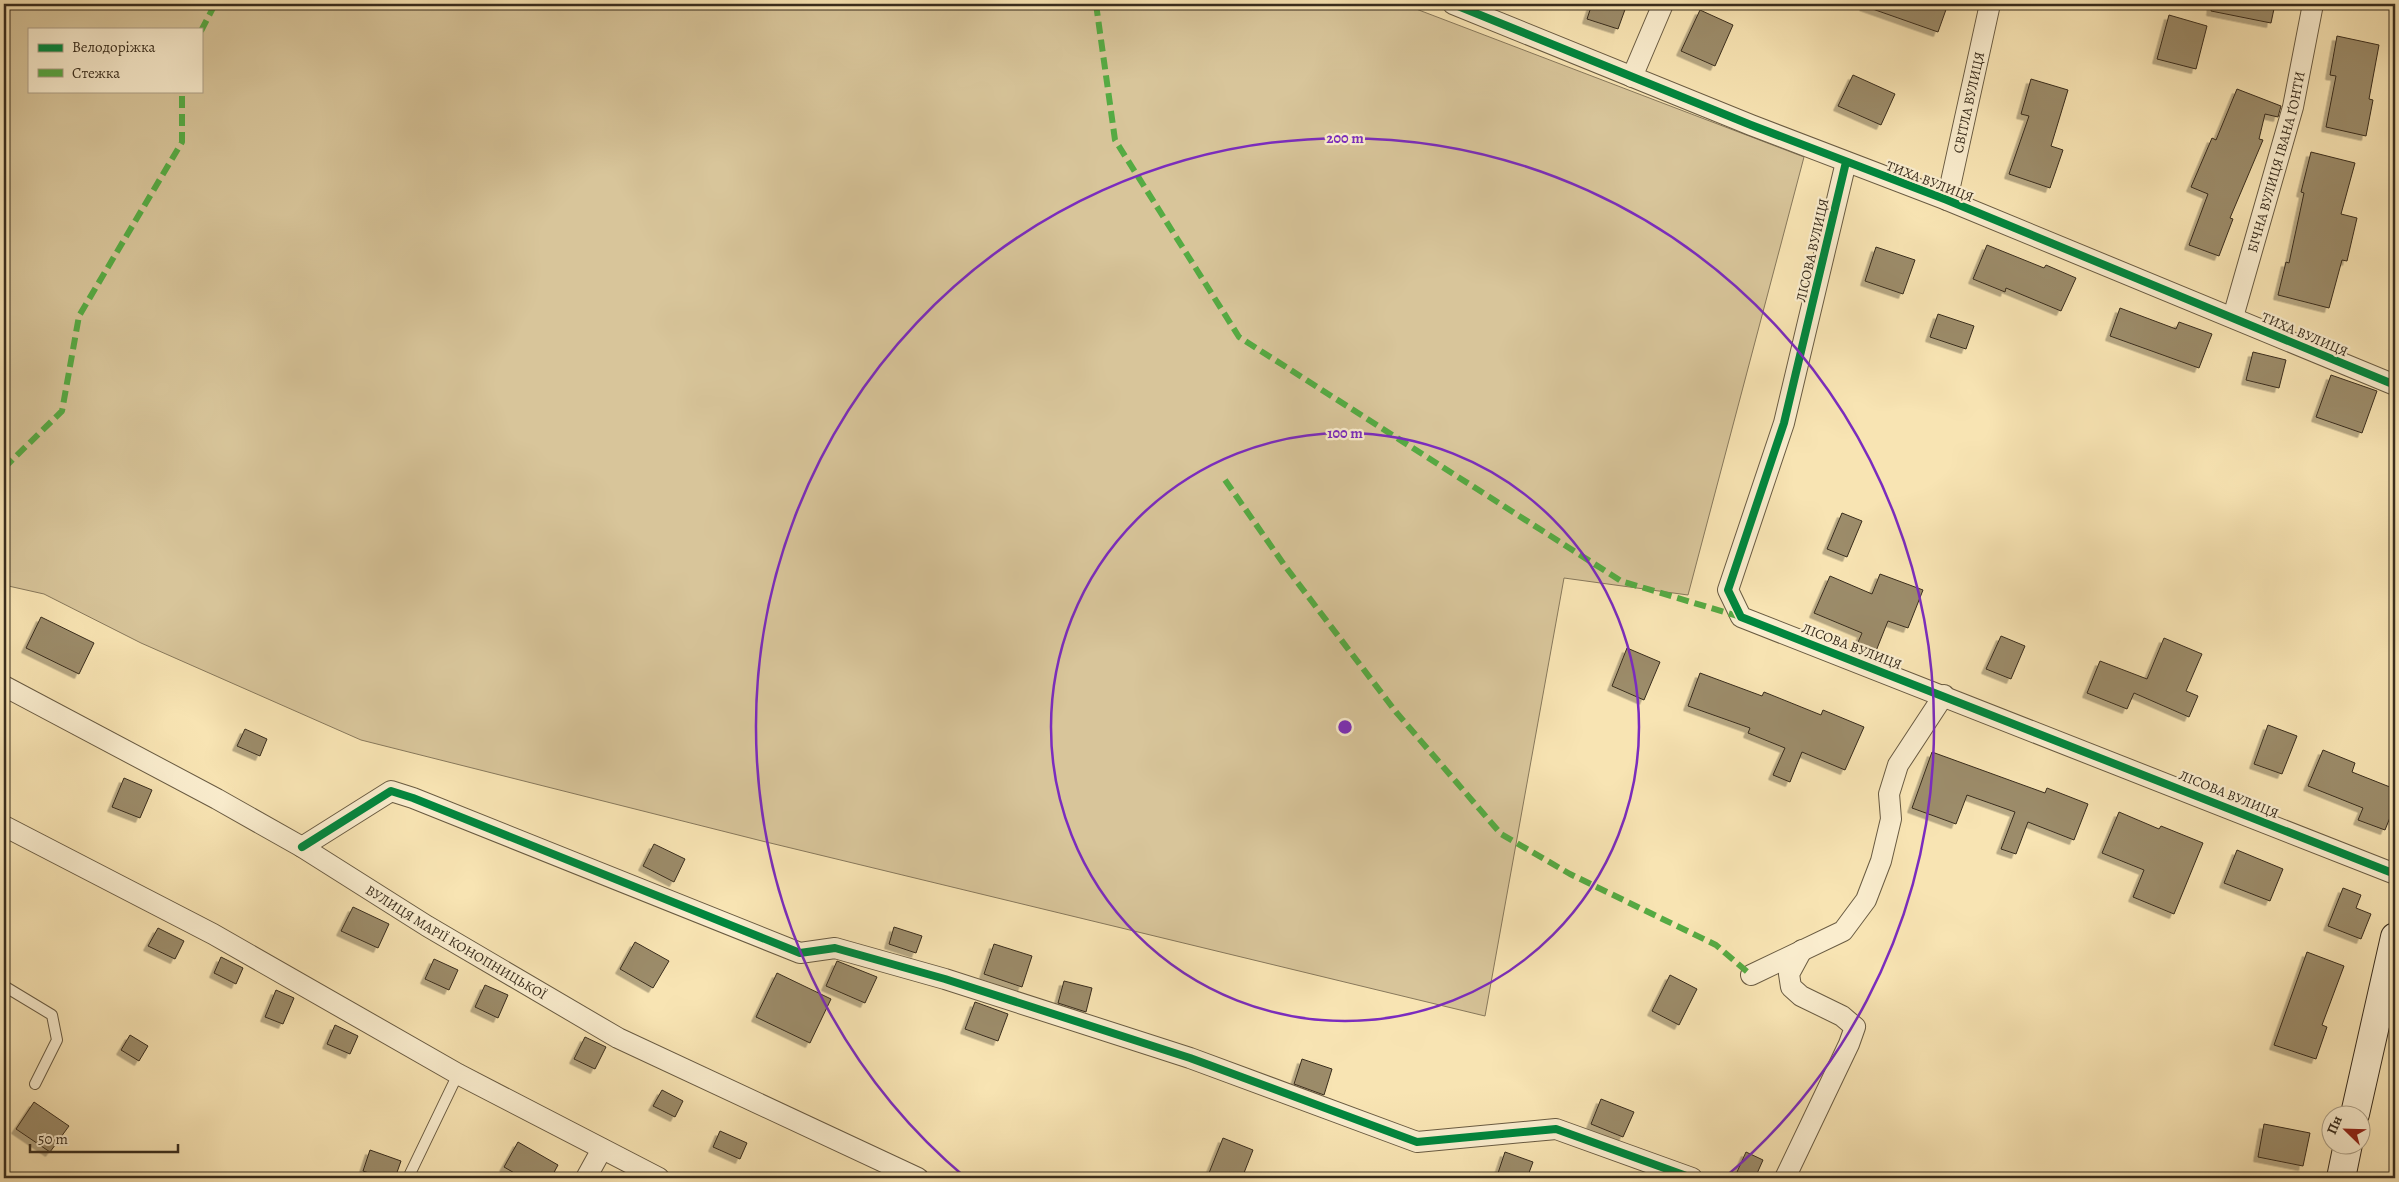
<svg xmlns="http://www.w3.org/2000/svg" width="2399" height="1182" font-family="Alegreya,serif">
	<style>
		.green { fill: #d8c59a; stroke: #88795c; fill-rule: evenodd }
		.building { fill: #9c8c6b; stroke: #392d1d; filter: url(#shadow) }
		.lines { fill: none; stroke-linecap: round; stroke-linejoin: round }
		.lane-casing { stroke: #695b42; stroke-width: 12 }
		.street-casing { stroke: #695b42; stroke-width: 22 }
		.secondary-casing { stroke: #392d1d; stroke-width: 30 }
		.lane { stroke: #faedce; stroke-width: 10 }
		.street { stroke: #faedce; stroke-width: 20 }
		.secondary { stroke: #faedce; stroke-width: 28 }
		.quiet { stroke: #55ab43; stroke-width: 6; stroke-dasharray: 12 6; stroke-linecap: butt }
		.cycleway-casing { stroke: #faedce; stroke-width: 11 }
		.cycleway { stroke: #00873e; stroke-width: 8 }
		.ring { fill: none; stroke: #7b2cbf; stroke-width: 2.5 }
		.labels { text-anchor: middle; stroke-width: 4.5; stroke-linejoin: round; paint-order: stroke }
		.street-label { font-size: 14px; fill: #392d1d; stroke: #faedce }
		.centre { fill: #7b2cbf; stroke: #faedce; stroke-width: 2.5 }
		.ring-label { font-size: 15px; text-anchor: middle; font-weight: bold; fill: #7b2cbf; stroke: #faedce; stroke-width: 4.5; stroke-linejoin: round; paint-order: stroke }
	</style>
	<defs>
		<filter id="shadow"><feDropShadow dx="-4.5" dy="4.5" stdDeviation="0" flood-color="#0004"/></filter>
	</defs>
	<rect width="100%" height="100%" fill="#f8e4b3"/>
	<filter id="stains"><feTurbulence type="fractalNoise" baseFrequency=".004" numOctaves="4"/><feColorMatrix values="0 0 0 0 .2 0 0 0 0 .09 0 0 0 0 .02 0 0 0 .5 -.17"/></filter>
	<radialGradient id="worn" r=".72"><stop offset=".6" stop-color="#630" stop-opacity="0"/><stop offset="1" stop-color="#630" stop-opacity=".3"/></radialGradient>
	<path class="green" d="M4,4H1403L1804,157L1688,595L1564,578L1485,1016L762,841L361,740L141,643L44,594L4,585ZM29,29H201V91H29Z"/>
	<path class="building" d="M1592,4H1627L1618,29L1587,19Z
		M1865,4H1948L1938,32L1864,6Z
		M2212,4H2275L2271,23L2211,11Z
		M1700,10L1733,25L1715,66L1681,51Z
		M2169,15L2207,26L2196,69L2157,59Z
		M2337,36L2379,45L2369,99L2373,100L2366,136L2326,127L2336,76L2330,75Z
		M1853,75L1895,94L1881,125L1838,106Z
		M2031,79L2068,90L2051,146L2063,150L2050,188L2009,174L2029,116L2021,114Z
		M2237,89L2281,106L2278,117L2265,114L2259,139L2263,140L2230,218L2233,219L2219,256L2189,245L2208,194L2191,187L2212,138L2216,140Z
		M2311,152L2355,163L2341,214L2357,218L2347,261L2342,260L2329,308L2278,295L2286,262L2289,263L2304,193L2301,192Z
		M1987,245L2044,268L2046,265L2076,278L2061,311L2006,288L2005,292L1973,279Z
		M1876,247L1915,260L1903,294L1865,281Z
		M2120,308L2176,329L2179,322L2212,334L2199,368L2110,336Z
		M1938,314L1974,326L1966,349L1930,337Z
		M2253,352L2286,360L2279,388L2246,380Z
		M2331,375L2377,391L2362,433L2316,417Z
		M1842,513L1862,521L1847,557L1827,549Z
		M1880,574L1923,590L1908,628L1888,621L1874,656L1855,649L1862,633L1814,613L1830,576L1872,594Z
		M41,617L94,643L79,674L26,648Z
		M2001,636L2025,646L2011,679L1986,669Z
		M2164,638L2202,654L2186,691L2198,696L2189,717L2134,693L2127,709L2087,693L2100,661L2147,679Z
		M1627,648L1660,662L1644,700L1612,686Z
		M1700,673L1762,696L1764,692L1821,715L1823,710L1864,727L1845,770L1802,752L1790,782L1773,775L1785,748L1748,733L1750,728L1688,706Z
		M2268,725L2297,736L2282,774L2254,764Z
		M245,729L267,739L260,756L237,746Z
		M2323,750L2355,763L2352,772L2395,789V805L2385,830L2358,820L2363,808L2308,786Z
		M1932,752L2045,793L2047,788L2088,804L2074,840L2028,822L2016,854L2001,849L2015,812L1967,795L1956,824L1912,808Z
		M124,778L152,790L140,818L112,807Z
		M2119,812L2159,829L2161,826L2203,843L2174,914L2133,897L2144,870L2102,853Z
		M654,844L685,859L674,882L643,866Z
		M2237,850L2283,869L2270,901L2224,883Z
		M2343,888L2361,895L2356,908L2371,914L2361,939L2328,926Z
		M353,907L389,924L378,948L341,931Z
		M894,927L922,936L916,953L889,944Z
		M158,928L184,941L175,959L148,946Z
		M635,942L669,961L653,988L620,969Z
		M994,944L1032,956L1022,987L984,974Z
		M2307,952L2344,966L2322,1025L2327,1027L2316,1059L2274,1045Z
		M221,957L243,968L236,984L214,973Z
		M434,959L458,970L449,990L425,979Z
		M837,961L877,977L865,1003L826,986Z
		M777,973L831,999L810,1043L756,1017Z
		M1670,975L1697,989L1679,1025L1652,1011Z
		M1064,981L1092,988L1086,1012L1058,1003Z
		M485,985L508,995L498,1018L475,1007Z
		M276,990L294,998L283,1024L265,1017Z
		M975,1002L1008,1014L998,1041L965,1029Z
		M335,1025L358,1036L350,1054L327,1044Z
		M130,1035L148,1046L139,1061L121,1050Z
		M585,1037L606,1047L595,1069L574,1059Z
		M1302,1059L1332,1069L1324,1095L1294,1084Z
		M662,1090L683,1101L675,1117L653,1106Z
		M1601,1099L1634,1112L1623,1137L1591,1124Z
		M34,1102L69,1126L50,1152L16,1129Z
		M2264,1124L2310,1133L2303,1166L2258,1157Z
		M720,1131L747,1143L740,1159L713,1147Z
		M1223,1138L1253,1150L1242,1178H1207Z
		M518,1142L558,1165L551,1178H523L504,1167Z
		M370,1150L401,1161L395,1178H384L363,1171Z
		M1505,1152L1533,1162L1527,1178H1514L1498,1173Z
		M1746,1152L1763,1160L1755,1178L1737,1172Z"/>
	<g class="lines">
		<defs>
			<path id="lane" d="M4,986L52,1015L57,1040L35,1084
				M408,1178L458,1074"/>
			<g id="street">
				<path d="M1453,4L1751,125L1947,200L2395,385"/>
				<path d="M1632,77L1663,4"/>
				<path d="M1846,162L1784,423L1728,590L1741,617L2395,874"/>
				<path id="s1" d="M1947,200L1990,4"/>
				<path id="s2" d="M2233,317L2293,107L2313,4"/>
				<path id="s3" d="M4,686L217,799L302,847L427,926L618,1038L918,1178"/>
				<path d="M4,826L213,934L458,1074L659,1178"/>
				<path d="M302,847L391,791L413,798L800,953L835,948L945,979L1190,1058L1417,1142L1556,1129L1692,1178"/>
				<path d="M1751,975L1843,931L1866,900L1881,861L1891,819L1889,794L1898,765L1944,695"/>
				<path d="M586,1178L602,1149"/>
				<path d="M1785,1178L1849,1044L1855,1027L1842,1016L1801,996L1791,987L1789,974L1802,950"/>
			</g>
			<path id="secondary" d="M2355,1114L2395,937
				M2341,1178L2348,1144"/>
		</defs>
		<use href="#lane" class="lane-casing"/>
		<use href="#street" class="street-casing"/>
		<use href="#secondary" class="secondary-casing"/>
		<use href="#lane" class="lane"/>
		<use href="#street" class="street"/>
		<use href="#secondary" class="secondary"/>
		<path class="quiet" d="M1096,4L1115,140L1239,337L1621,581L1741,617
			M201,31L215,4
			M4,468L62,411L79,316L182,142V91
			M1225,480L1285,566L1396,712L1501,834L1570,874L1716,945L1751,975"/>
		<defs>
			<path id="cycleway" d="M1453,4L1751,125L1947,200L2395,385
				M1846,162L1784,423L1728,590L1741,617L2395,874
				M302,847L391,791L413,798L800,953L835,948L945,979L1190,1058L1417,1142L1556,1129L1692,1178"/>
		</defs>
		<use href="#cycleway" class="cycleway-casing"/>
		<use href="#cycleway" class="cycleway"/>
	</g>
	<g class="ring">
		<circle cx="1345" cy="727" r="294"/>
		<path d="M966 1178A589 589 0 1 1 1724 1178"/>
	</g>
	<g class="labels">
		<g class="street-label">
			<text dy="5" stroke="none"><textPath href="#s1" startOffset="100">СВІТЛА ВУЛИЦЯ</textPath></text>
			<text dy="5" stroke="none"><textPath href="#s2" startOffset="161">БІЧНА ВУЛИЦЯ ІВАНА ҐОНТИ</textPath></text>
			<text transform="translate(1930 181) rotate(21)" y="5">ТИХА ВУЛИЦЯ</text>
			<text transform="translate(1812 250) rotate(-77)" y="5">ЛІСОВА ВУЛИЦЯ</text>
			<text transform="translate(2305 334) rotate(23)" y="5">ТИХА ВУЛИЦЯ</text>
			<text transform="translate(1852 646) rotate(21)" y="5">ЛІСОВА ВУЛИЦЯ</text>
			<text transform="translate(2229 794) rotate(22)" y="5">ЛІСОВА ВУЛИЦЯ</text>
			<text dy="5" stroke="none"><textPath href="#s3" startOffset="520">ВУЛИЦЯ МАРІЇ КОНОПНИЦЬКОЇ</textPath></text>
		</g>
	</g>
	<circle cx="1345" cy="727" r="8" class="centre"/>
	<g class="ring-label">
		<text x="1345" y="143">200 m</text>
		<text x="1345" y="438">100 m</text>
	</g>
	<rect width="2399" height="1182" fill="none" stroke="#f8e4b3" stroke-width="20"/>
	<rect x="5" y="5" width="2389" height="1172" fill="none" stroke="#392d1d" stroke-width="2.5"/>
	<rect x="10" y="10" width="2379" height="1162" fill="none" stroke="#392d1d"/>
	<rect x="28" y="28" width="175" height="65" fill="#faedce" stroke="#ada087"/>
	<rect x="38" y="44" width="25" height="8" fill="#00873e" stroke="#ada087"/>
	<text x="72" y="52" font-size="15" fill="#392d1d">Велодоріжка</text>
	<rect x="38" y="69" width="25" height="8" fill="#55ab43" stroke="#ada087"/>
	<text x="72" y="78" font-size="15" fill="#392d1d">Стежка</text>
	<g transform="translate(2346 1130) rotate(293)"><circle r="24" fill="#faedce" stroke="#ada087"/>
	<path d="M0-4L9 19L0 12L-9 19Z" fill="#8f2418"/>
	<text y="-8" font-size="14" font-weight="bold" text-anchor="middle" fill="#392d1d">Пн</text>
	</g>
	<path d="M30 1144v8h148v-8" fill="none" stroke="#392d1d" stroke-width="2.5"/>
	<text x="38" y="1144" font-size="15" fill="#392d1d" stroke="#faedce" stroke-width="4" paint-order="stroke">50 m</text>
	<rect width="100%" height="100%" filter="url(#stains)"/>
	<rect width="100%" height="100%" fill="url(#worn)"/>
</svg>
